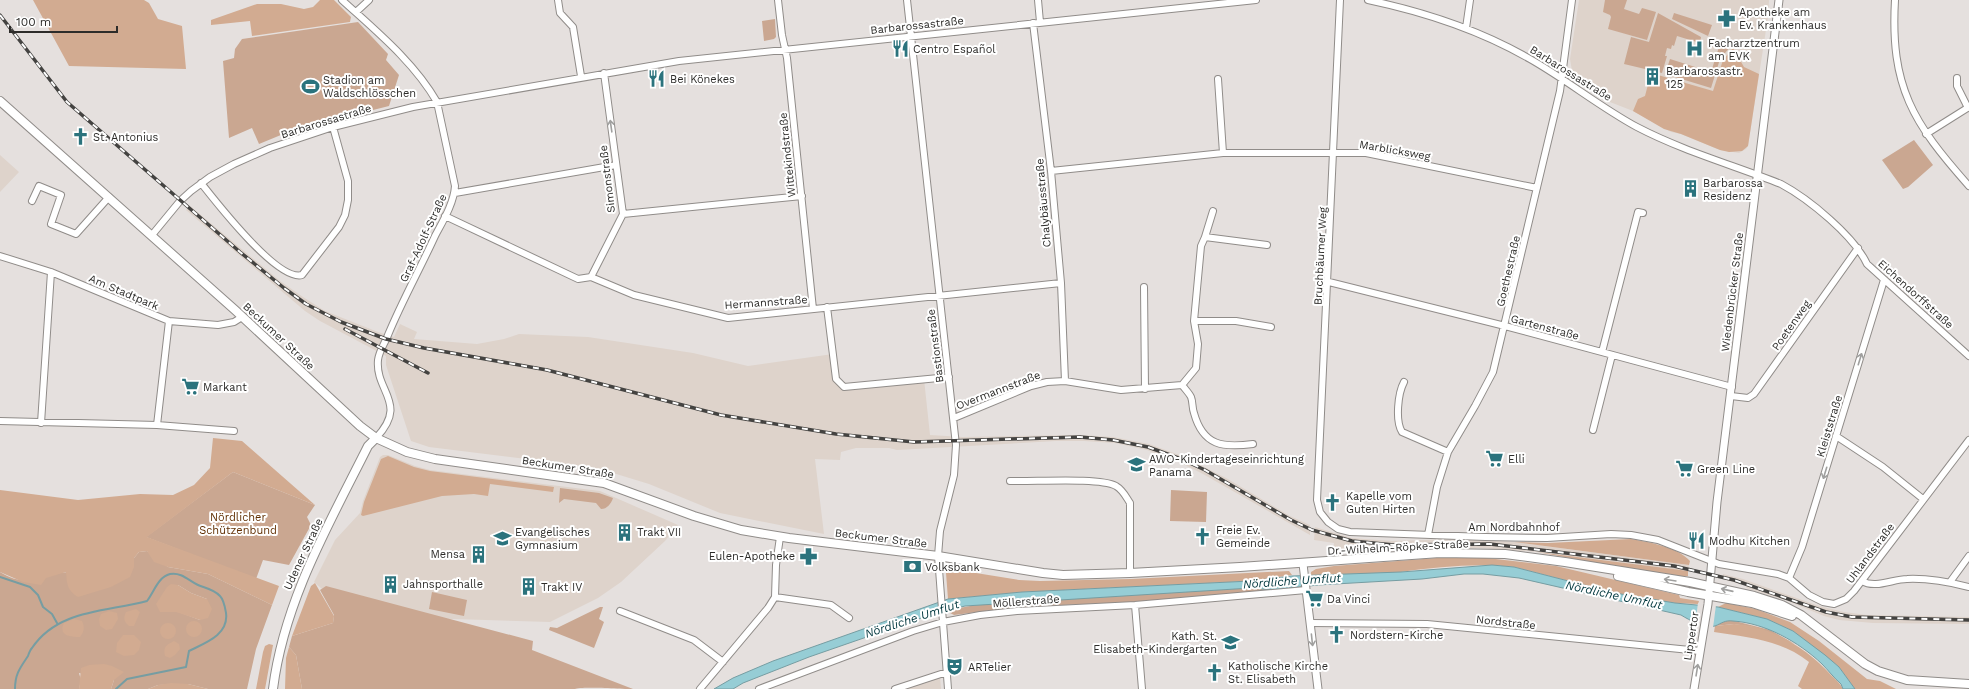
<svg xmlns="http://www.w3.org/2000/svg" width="1969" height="689" font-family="'Work Sans',sans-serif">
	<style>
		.built { fill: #ded3cb }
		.green { fill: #caa791; fill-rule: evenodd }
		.forest { fill: #d2ab91 }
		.water { fill: #96cdd5; stroke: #769da2 }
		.pier { fill: #e5e0de }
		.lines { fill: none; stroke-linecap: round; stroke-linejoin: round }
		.stream { stroke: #769da2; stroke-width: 2 }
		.minor-casing { stroke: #908c89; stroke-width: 8 }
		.tertiary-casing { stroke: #908c89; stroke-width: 9 }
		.secondary-casing { stroke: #908c89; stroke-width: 10 }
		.minor { stroke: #fff; stroke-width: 6 }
		.tertiary { stroke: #fff; stroke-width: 7 }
		.secondary { stroke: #fff; stroke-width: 8 }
		.rail-casing { stroke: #444341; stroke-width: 3.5 }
		.rail { stroke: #fff; stroke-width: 2; stroke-dasharray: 6; stroke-linecap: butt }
		.oneway { stroke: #a0a09f }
		.labels { text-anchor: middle; stroke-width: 4; stroke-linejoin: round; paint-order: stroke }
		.poi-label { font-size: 11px; fill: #2d2c2a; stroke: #fff; text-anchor: start }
		.street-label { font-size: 11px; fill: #2d2c2a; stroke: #fff }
		.park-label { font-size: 11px; fill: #613003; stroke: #fff }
		.water-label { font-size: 12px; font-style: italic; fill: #00373e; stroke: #fff }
	</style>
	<rect width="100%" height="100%" fill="#e5e0de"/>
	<path class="built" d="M1579,0H1769L1768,17L1748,146L1746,149L1739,153L1720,150L1681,134L1671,132L1633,111L1610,102L1578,81L1572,71L1570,59Z
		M0,155L19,172L0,192Z
		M190,206L280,281L303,297L325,311L378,332L394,337L400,324L417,332L414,339L477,344L504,339L519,334L588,337L693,353L748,366L833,354L836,379L844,387L924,379L930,435L963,437L1079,435L1113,437L1149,444L1182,456L1226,478L1290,516L1310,525V535L1203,474L1179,462L1147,450L1115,443L1084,441H1056L897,450L889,448H856L841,452L840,460L815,459L824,534L720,513L649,484L613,473L583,466L429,447L411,441L386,365V356L320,321L305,311L186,210Z
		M383,455H388L415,466L430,470L600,491L678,525L665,541L621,582L598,598L550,622L420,618L345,609L314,582L335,540L360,513L363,501L380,457Z
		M1315,527L1351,538L1392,541L1458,539L1514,542L1689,565L1688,571L1537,552L1478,548L1394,549L1333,553L1334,543L1314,540Z
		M1723,574L1743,579L1819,606L1844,612L1867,615L1969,617V624L1873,623L1839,620L1824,616L1785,600L1746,588L1747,586L1723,579Z
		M940,677L941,689H906Z"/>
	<path class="green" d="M1605,0H1627L1624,9L1639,14L1642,8L1656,12L1647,40L1608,29L1611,17L1610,15L1603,12Z
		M1658,13L1701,37L1700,43L1677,36L1674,46L1672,45L1671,49L1667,48L1665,56H1667L1662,73L1624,64L1631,37L1649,42Z
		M1674,13L1712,25L1708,36L1672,19Z
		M775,19L776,37L774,39L764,41L762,21Z
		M358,22L388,54L386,60L399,75L389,106L293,130L259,144L252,128L229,138L223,61L234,58L235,49L242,39Z
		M1725,45L1730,47L1720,59L1711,88L1665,74L1670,59L1711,72L1719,47L1724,49Z
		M1914,140L1933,165L1908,187L1903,189L1882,160Z
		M233,472L315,505L307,517L311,525L289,565L263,560L256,579L146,537Z
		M560,488L599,493L613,498C611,504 607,509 601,509L596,503L564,499L559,503Z
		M1171,490L1207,492L1206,522L1170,521Z
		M147,551L168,567L208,574L272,605L256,649L247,689H208L188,684L158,685L148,689H111L114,680L79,673L81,680L79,689H0V572C20,585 37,581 57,573L134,567V558L139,552ZM178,585L191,593L207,599L200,620L176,611Z
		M326,586L533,641L532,650L633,689C622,689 580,686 575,689H302L296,655L289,647L292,636L333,623L334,615L320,590Z
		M1251,588L1274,590L1134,602L1016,607L954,615L950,613L949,610L986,603Z
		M432,592L467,600L464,616L429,609Z
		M600,607H603L599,619L604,622L594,648L549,630L550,627L557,628Z
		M1731,620L1770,630L1795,644L1753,627L1734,624L1715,626L1724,621Z"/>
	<path class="forest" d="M33,0H144L149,3L158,19L182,26L186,69L69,66Z
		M320,0H334L351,17L350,22L252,36L250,21L211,25V20L257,4H281L304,9L313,7Z
		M1733,48L1744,67L1759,74L1748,146L1742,151L1729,152L1720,150L1681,134L1664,129L1633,111L1638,99L1645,96L1651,73L1713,91L1723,60Z
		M213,438L242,441L315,505L233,472L147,537L279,586L272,605L208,574L168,567L154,562L147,551L139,552L134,558V567L130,577L111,587L78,597C67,590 67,584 66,572L46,578L41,585L23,582L0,572V490L78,500L140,494L173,495L194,485L210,468Z
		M388,456L414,467L430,471L554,487L553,492L490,484L488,496L474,494L442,496L363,516L361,515L364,502L381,459Z
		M1631,539C1648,542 1678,547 1690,561L1689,565L1514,542L1548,543Z
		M1537,552L1673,569L1688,571V576L1681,577L1629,569Z
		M1449,557L1487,558L1556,566L1679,595L1680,598L1699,601L1698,604L1675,603L1615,593L1514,567C1477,563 1438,567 1401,572C1371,575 1341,574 1311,575V572L1316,569L1334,566Z
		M951,569L1019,580L1040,581L1131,579L1289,571L1292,575L1251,581L1022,592L948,599L946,573Z
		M315,583L334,616L333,623L292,636L311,586Z
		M171,584L178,585L191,593L207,599L212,609L208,618L200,620L176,612H160L156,604L167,587Z
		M1726,603L1756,609L1790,622L1819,641L1867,679L1880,681L1896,689H1855L1839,667L1793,631L1767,619L1718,607Z
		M136,609L140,612L134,626H129C124,622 123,618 126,612Z
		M109,611L117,613L118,619L112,629L106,630L100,626L99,619L101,614Z
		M74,619L82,621C85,627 84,632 80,637C70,637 58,636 64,623Z
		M186 629a8 8 0 1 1 16 0a8 8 0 1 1-16 0Z
		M160 631a8 8 0 1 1 16 0a8 8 0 1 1-16 0Z
		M1734,624C1772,626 1806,648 1831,675C1836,680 1840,683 1843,689H1802L1798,686L1809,662C1782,640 1747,637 1714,632L1715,626Z
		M123,635H134L141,642L139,650L134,655L124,656L116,652L117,643Z
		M174,641L179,644L180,649L175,655L170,658L165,656C163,647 166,645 174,641Z
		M269,644L273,645L265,689H256L263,652L265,646Z
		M289,647L296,655L302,689H285L286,658Z
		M104,664L112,666L124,672L114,680L111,689H79L81,668L89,665Z
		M171,683L188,684L208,689H148L158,685Z"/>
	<path class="water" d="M1492,565L1514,567L1615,593L1675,603L1718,607L1767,619L1793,631L1825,655L1839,667L1855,689H1843L1841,684C1834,678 1828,670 1822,664C1799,642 1765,623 1733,621C1725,620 1722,623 1715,626C1706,629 1689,620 1681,615L1519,578L1483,574H1464L1422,579L1318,585L1274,590L1251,588L965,606L930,615L809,657L743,683L733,689H714L733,678L773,661L948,599L1022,592L1251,581L1292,576L1401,572Z"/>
	<path class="pier" d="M1698,603L1716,605L1713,628L1695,625Z"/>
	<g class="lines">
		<path class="stream" d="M0,577L30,587L38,595L43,607L52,614L57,623
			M15,689C15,674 20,668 28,656C29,653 30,650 32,648C58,609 107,612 147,601C154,592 158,577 170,574C182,572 189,581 198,585C205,588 214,589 220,596C224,600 225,607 226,613C229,635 205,643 189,651L186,667L127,679L116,689"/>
		<defs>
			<path id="minor" d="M342,0C376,31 414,62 437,102L455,186C454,203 443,221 435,236C420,269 402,301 388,335C385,343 379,351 378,360C375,392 409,403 376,438
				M558,0L560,13L573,27L581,76
				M778,0L782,35L787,58L813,309
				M907,0L956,445L954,475L940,531L938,556L948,689
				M1038,0L1040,22
				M1340,0L1317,500L1320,512L1328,522L1338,529L1350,532L1485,537L1547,538L1611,534L1631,535L1658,540L1719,564L1778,574L1789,578L1809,595L1823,602L1834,604L1846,599L1854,591L1969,440
				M1368,0C1425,12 1480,30 1530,59C1567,80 1600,107 1637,127C1683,151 1733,165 1781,184C1809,199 1854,236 1867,264L1969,356
				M1895,0C1890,87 1913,123 1969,186
				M356,12L369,0
				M1033,23L1051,171L1061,283L1065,381
				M1466,28L1470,0
				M1957,78V86L1968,108
				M1218,79L1223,153
				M1926,134L1969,107
				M1051,171L1223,153H1366L1537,188
				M201,183C216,202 278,282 302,275L339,227L345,215L348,200V181L333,127
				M455,193L616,165
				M32,201L39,186L61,195L51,224L76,234L109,197
				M623,214L802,196
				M445,216L578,279L591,277L634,295L728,318L1061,283
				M152,235L180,201L191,191L210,177L234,164L270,148L333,127L413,107L679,61L1256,0
				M1205,237L1213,211
				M0,256L51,272L169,321L218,325L234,322L242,317
				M591,277L623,214L604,73
				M1329,282L1505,326L1732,387
				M1144,287L1145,389
				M827,307L836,379L844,387L949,377
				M1194,321H1236L1271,327
				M1602,352L1638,212L1643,213
				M1404,382C1398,393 1395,421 1402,432L1448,452
				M1731,396L1748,398L1754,394L1858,248
				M954,418L1031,386L1047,382L1065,381L1121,390L1182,385
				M0,421L157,425L234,431
				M41,423L51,272
				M157,425L169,321
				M1593,430L1612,355
				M1836,436L1883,467L1923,499
				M1253,444C1223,448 1203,446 1194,413C1192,408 1193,402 1191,397C1189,393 1185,389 1182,385L1196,368L1198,344L1194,321L1201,246L1205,237L1267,245
				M1010,481C1033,482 1099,477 1116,486C1123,490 1126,497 1130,503V573
				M1428,535L1437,487L1448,452L1475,406L1493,372L1560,91L1572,0
				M1789,578L1802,547L1884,280
				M1862,581C1875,589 1893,579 1907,579C1928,578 1949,582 1969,587
				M1950,582L1969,556
				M775,597L831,605L849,618
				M1135,605L1142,689
				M620,611L694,640L723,662
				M1310,623L1427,624L1700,651
				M700,689L768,608L775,597L776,565L780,537
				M759,689L913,631L943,622L980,615L1017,611L1135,605L1306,590
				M895,689L947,672"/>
			<path id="tertiary" d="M1303,564L1318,689
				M1694,689L1708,604L1717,502L1779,0"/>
			<path id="secondary" d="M0,101L235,310L360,426L376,438L407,452L435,459L604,483L694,516L741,530L789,538L938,556L1043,573L1063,575L1130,573L1240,567L1440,553L1505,554L1565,562L1690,582L1754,596L1782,605L1801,615L1865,664L1878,671L1907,680L1969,684
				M1618,576L1688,592L1752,603L1792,616
				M273,689C284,601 329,524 368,446L376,438"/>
		</defs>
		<use href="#minor" class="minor-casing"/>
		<use href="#tertiary" class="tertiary-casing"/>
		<use href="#secondary" class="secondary-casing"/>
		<use href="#minor" class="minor"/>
		<use href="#tertiary" class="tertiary"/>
		<use href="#secondary" class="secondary"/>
		<defs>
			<path id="rail" d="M0,15L67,102L240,252L284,288L306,304L341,322L386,339L424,348L547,370L721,415L836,434L914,442L1080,437L1113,440L1148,447L1181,459L1205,470L1291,520L1312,530L1352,541L1394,545L1490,544L1674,566L1734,580L1826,612L1852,617L1969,620
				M345,329L428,373"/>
		</defs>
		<use href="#rail" class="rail-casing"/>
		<use href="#rail" class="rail"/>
	</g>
	<defs><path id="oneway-shaft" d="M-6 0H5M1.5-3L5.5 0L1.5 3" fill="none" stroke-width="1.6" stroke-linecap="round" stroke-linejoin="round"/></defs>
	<g class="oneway">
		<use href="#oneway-shaft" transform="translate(611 126) rotate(-98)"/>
		<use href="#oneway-shaft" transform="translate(1860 359) rotate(-73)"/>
		<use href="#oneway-shaft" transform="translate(1825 473) rotate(107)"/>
		<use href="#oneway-shaft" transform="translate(1670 580) rotate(-171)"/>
		<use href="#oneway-shaft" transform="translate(1727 590) rotate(-167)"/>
		<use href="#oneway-shaft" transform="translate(1312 640) rotate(84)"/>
		<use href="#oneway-shaft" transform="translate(1697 670) rotate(-81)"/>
	</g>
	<defs>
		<symbol id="pharmacy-bare" viewBox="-9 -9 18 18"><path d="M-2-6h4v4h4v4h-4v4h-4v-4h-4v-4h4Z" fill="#2b737d" stroke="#fff" stroke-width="2.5" paint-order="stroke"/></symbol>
		<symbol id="restaurant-bare" viewBox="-9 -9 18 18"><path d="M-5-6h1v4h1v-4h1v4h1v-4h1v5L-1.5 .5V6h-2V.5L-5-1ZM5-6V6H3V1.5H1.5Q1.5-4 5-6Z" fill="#2b737d" stroke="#fff" stroke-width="2.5" paint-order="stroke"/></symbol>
		<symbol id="hospital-bare" viewBox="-9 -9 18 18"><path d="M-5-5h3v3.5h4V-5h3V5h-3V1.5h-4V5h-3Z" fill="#2b737d" stroke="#fff" stroke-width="2.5" paint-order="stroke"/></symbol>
		<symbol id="building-bare" viewBox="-9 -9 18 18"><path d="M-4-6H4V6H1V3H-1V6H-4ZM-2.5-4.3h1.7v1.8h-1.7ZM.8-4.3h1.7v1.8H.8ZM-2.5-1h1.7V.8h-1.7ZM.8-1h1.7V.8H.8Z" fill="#2b737d" stroke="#fff" stroke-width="2.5" paint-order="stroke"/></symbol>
		<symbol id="stadium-bare" viewBox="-9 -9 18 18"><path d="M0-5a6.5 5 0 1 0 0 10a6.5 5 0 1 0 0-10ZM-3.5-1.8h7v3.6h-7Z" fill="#2b737d" stroke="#fff" stroke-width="2.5" paint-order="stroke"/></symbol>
		<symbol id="church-bare" viewBox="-9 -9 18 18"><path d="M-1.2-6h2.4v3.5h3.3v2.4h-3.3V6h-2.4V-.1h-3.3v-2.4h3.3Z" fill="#2b737d" stroke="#fff" stroke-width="2.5" paint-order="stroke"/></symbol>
		<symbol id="supermarket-bare" viewBox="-9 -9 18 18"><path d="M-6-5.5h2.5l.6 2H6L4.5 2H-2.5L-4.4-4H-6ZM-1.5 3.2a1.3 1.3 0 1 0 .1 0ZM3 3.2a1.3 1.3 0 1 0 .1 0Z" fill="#2b737d" stroke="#fff" stroke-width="2.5" paint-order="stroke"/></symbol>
		<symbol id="school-bare" viewBox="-9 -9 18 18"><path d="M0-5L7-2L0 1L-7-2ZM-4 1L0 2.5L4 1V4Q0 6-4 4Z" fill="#2b737d" stroke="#fff" stroke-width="2.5" paint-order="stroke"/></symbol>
		<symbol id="bank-bare" viewBox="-9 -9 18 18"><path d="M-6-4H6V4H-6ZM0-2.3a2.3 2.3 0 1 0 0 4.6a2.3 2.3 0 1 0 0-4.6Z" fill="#2b737d" stroke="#fff" stroke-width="2.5" paint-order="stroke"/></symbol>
		<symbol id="theatre-bare" viewBox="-9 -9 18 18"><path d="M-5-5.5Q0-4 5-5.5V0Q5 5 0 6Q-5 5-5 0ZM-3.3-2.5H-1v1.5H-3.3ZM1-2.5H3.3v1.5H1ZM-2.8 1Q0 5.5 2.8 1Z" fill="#2b737d" stroke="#fff" stroke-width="2.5" paint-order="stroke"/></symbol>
	</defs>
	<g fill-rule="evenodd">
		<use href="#pharmacy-bare" x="1714" y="6" width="25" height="25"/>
		<use href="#restaurant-bare" x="888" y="36" width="25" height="25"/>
		<use href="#hospital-bare" x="1682" y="36" width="25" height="25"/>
		<use href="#building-bare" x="1640" y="64" width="25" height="25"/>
		<use href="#restaurant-bare" x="644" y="66" width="25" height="25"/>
		<use href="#stadium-bare" x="298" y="74" width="25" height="25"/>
		<use href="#church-bare" x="68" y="124" width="25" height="25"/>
		<use href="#building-bare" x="1678" y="176" width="25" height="25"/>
		<use href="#supermarket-bare" x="178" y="374" width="25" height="25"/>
		<use href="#supermarket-bare" x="1482" y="446" width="25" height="25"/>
		<use href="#school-bare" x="1124" y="452" width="25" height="25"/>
		<use href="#supermarket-bare" x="1672" y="456" width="25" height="25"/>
		<use href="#church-bare" x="1320" y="490" width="25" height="25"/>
		<use href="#building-bare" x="612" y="520" width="25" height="25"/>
		<use href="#church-bare" x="1190" y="524" width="25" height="25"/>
		<use href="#school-bare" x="490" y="526" width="25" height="25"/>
		<use href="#restaurant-bare" x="1684" y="528" width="25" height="25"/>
		<use href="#building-bare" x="466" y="542" width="25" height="25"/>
		<use href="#pharmacy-bare" x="796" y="544" width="25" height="25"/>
		<use href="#bank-bare" x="900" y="554" width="25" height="25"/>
		<use href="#building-bare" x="378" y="572" width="25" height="25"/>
		<use href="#building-bare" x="516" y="574" width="25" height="25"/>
		<use href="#supermarket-bare" x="1302" y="586" width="25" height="25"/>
		<use href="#church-bare" x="1324" y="622" width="25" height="25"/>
		<use href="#school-bare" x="1218" y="630" width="25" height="25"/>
		<use href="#theatre-bare" x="942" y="654" width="25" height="25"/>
		<use href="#church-bare" x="1202" y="660" width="25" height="25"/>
	</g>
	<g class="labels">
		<g class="poi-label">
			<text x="1739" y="16">Apotheke am<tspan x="1739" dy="13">Ev. Krankenhaus</tspan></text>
			<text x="1708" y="47">Facharztzentrum<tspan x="1708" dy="13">am EVK</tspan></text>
			<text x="913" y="53">Centro Español</text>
			<text x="1666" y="75">Barbarossastr.<tspan x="1666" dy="13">125</tspan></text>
			<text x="670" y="83">Bei Könekes</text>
			<text x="323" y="84">Stadion am<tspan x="323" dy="13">Waldschlösschen</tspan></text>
			<text x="93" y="141">St. Antonius</text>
			<text x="1703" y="187">Barbarossa<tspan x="1703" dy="13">Residenz</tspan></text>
			<text x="203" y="391">Markant</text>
			<text x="1149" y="463">AWO-Kindertageseinrichtung<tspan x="1149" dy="13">Panama</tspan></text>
			<text x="1508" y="463">Elli</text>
			<text x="1697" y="473">Green Line</text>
			<text x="1346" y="500">Kapelle vom<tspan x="1346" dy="13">Guten Hirten</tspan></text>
			<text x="1216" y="534">Freie Ev.<tspan x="1216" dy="13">Gemeinde</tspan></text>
			<text x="515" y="536">Evangelisches<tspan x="515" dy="13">Gymnasium</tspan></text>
			<text x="637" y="536">Trakt VII</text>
			<text x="1709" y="545">Modhu Kitchen</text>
			<text x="465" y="558" text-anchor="end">Mensa</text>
			<text x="795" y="560" text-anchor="end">Eulen-Apotheke</text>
			<text x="925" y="571">Volksbank</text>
			<text x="403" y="588">Jahnsporthalle</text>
			<text x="541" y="591">Trakt IV</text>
			<text x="1327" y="603">Da Vinci</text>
			<text x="1350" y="639">Nordstern-Kirche</text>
			<text x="1217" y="640" text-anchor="end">Kath. St.<tspan x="1217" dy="13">Elisabeth-Kindergarten</tspan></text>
			<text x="1228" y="670">Katholische Kirche<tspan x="1228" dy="13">St. Elisabeth</tspan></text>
			<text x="968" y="671">ARTelier</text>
		</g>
		<g class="street-label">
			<text transform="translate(917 25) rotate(-6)" y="4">Barbarossastraße</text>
			<text transform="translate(1571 73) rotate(32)" y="4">Barbarossastraße</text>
			<text transform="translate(326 121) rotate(-17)" y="4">Barbarossastraße</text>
			<text transform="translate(1395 150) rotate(10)" y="4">Marblicksweg</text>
			<text transform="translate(787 155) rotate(-96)" y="4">Wittekindstraße</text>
			<text transform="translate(607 179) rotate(-97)" y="4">Simonstraße</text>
			<text transform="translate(1043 203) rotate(-95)" y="4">Chalybäusstraße</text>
			<text transform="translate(423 238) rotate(-65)" y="4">Graf-Adolf-Straße</text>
			<text transform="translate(1320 256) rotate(-87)" y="4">Bruchbäumer Weg</text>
			<text transform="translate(1508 271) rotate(-77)" y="4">Goethestraße</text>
			<text transform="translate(124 292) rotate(23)" y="4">Am Stadtpark</text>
			<text transform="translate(1732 292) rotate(-83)" y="4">Wiedenbrücker Straße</text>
			<text transform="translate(1916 294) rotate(42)" y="4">Eichendorffstraße</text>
			<text transform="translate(766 302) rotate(-4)" y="4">Hermannstraße</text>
			<text transform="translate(1791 325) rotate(-55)" y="4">Poetenweg</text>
			<text transform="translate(1545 327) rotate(15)" y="4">Gartenstraße</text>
			<text transform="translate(279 336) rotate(43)" y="4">Beckumer Straße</text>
			<text transform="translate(935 346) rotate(-97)" y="4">Bastionstraße</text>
			<text transform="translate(998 390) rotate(-21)" y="4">Overmannstraße</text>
			<text transform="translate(1829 426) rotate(-73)" y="4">Kleiststraße</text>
			<text transform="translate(568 467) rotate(9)" y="4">Beckumer Straße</text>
			<text x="1514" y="531">Am Nordbahnhof</text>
			<text transform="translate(881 538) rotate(7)" y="4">Beckumer Straße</text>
			<text transform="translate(1398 547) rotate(-3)" y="4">Dr.-Wilhelm-Röpke-Straße</text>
			<text transform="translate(1870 553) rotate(-53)" y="4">Uhlandstraße</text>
			<text transform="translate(303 554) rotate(-65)" y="4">Udener Straße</text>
			<text transform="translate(1026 601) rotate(-4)" y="4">Möllerstraße</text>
			<text transform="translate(1506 622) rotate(6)" y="4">Nordstraße</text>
			<text transform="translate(1691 636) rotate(-81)" y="4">Lippertor</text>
		</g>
		<g class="park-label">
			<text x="238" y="521">Nördlicher<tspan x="238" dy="13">Schützenbund</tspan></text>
		</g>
		<g class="water-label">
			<text transform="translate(1292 581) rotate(-4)" y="4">Nördliche Umflut</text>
			<text transform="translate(1614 595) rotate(12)" y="4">Nördliche Umflut</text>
			<text transform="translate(912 619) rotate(-18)" y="4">Nördliche Umflut</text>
		</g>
	</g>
	<path d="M10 26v6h107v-6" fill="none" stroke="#2d2c2a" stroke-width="2"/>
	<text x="16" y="26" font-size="12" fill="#2d2c2a" stroke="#ffffff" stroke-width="3" paint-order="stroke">100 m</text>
</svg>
